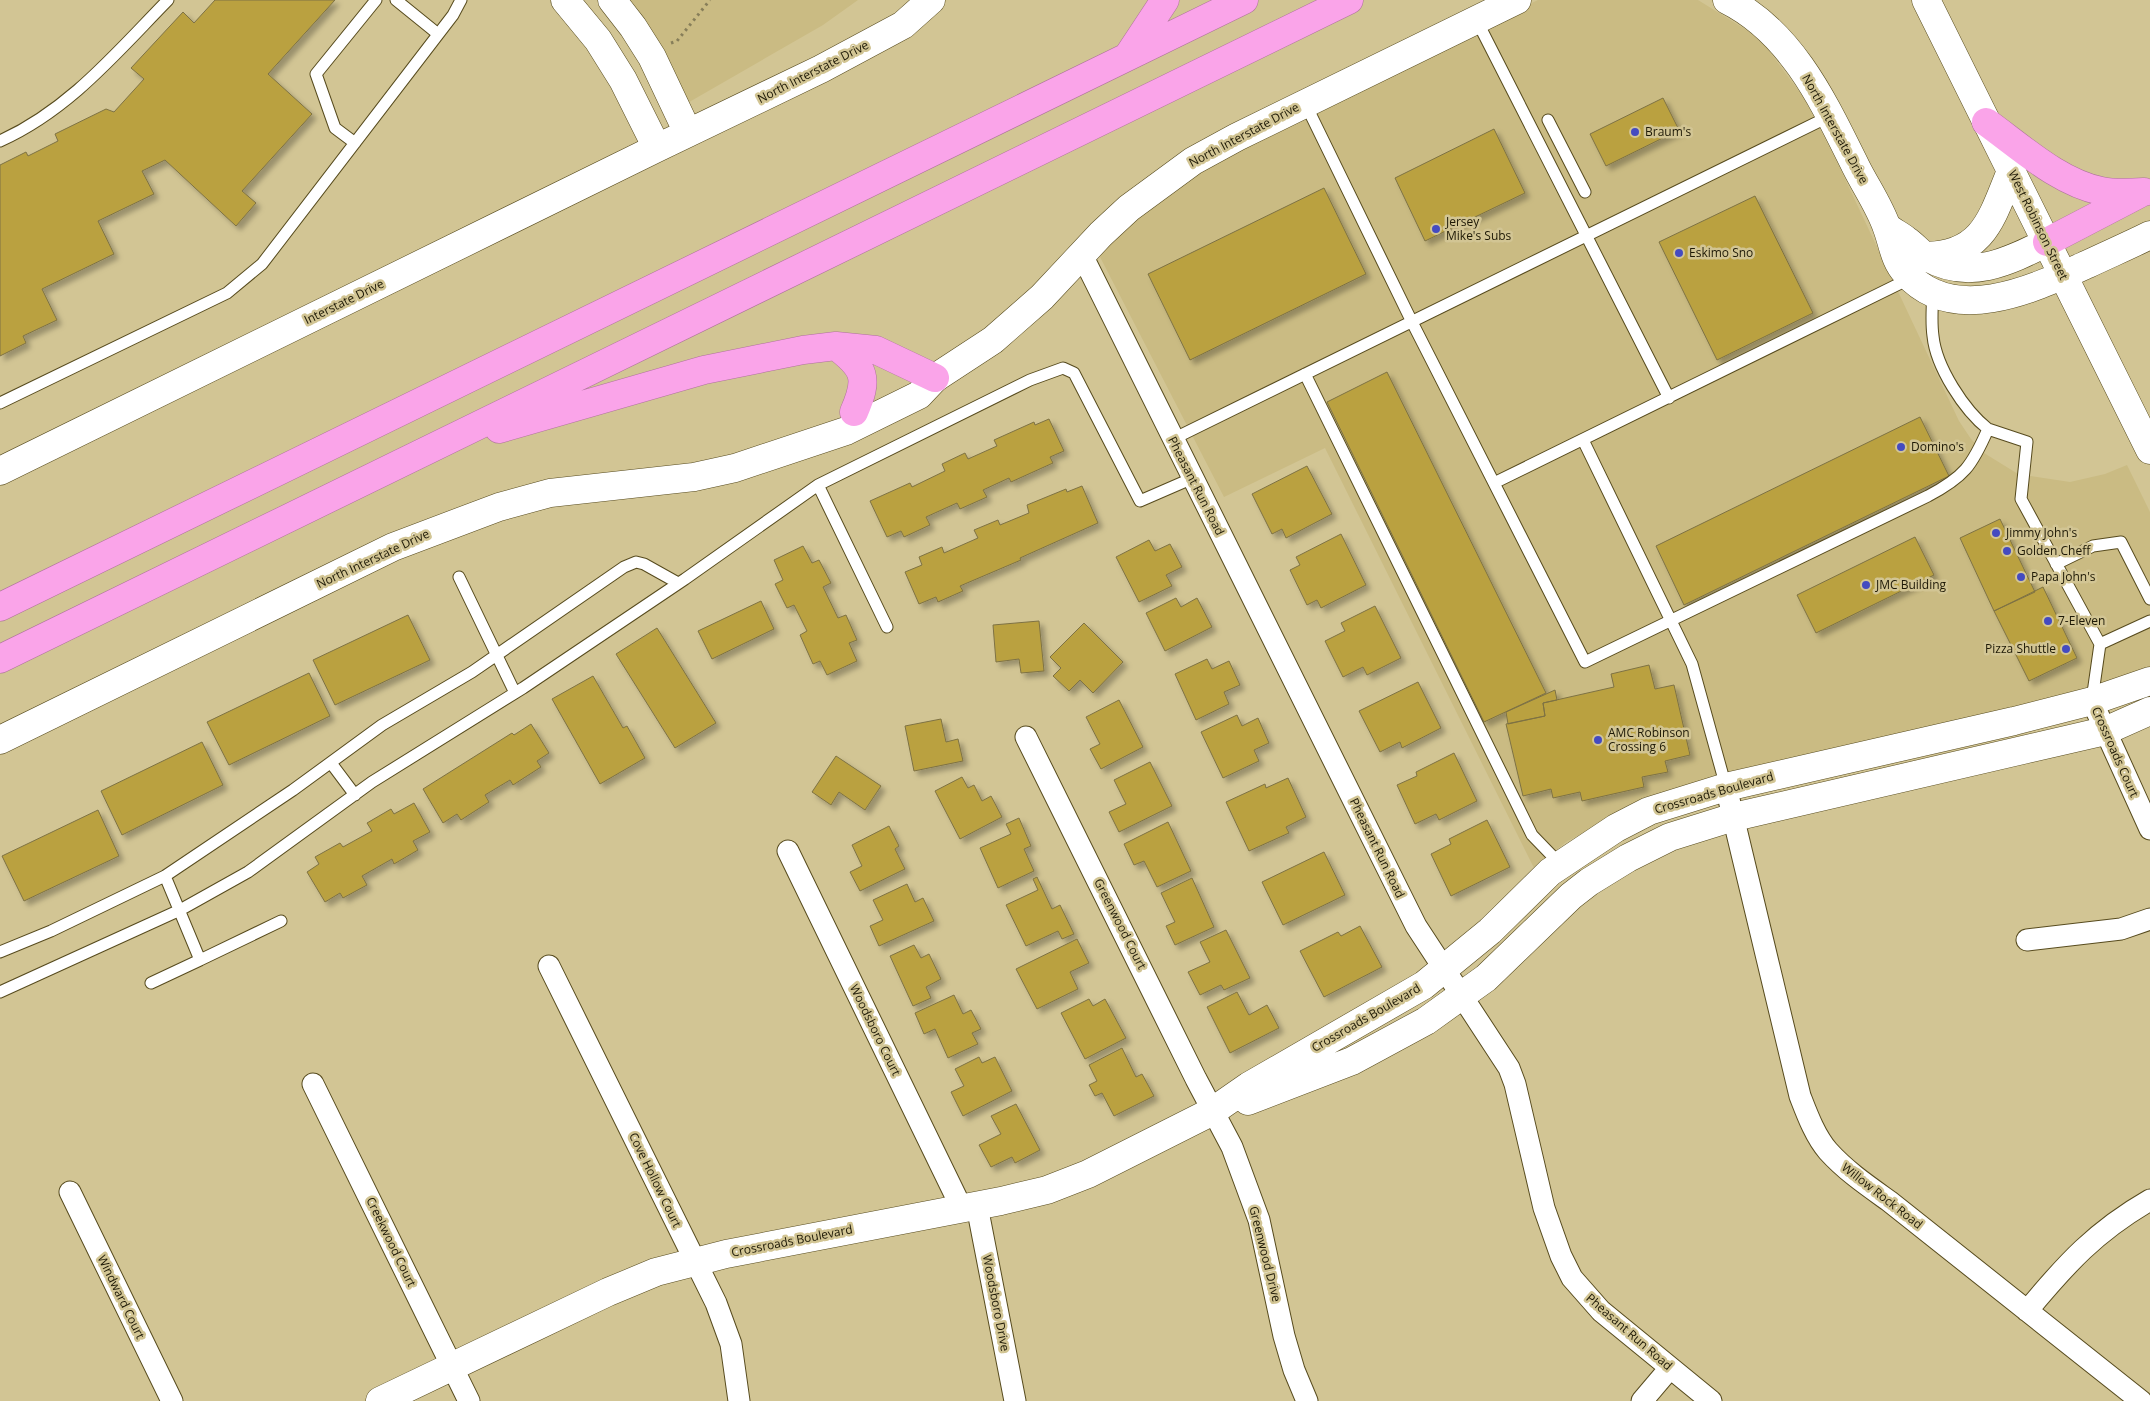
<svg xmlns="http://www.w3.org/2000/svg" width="2150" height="1401" font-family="'Open Sans',sans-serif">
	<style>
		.built { fill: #cabb83 }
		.building { fill: #baa141; stroke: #7e7244; filter: url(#shadow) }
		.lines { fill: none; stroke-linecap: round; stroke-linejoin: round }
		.lane-casing { stroke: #574b1e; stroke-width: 13 }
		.street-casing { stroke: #574b1e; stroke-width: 23 }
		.secondary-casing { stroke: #574b1e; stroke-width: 29 }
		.highway-casing { stroke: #ad739a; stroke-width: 29 }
		.path { stroke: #877e59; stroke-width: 3; stroke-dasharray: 2.5 4; stroke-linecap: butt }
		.lane { stroke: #fff; stroke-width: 11 }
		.street { stroke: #fff; stroke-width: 21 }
		.secondary { stroke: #fff; stroke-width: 28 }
		.highway { stroke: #faa4e9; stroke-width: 28 }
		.poi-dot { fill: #444bc0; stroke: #d2c594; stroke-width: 2 }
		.labels { text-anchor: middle; stroke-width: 5; stroke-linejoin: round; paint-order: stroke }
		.street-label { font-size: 12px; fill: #1e1906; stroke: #d2c594 }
		.poi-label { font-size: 12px; fill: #1e1906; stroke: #d2c594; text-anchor: start }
	</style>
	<defs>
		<filter id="shadow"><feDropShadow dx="4.5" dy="4.5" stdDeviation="2.5" flood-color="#0004"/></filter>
	</defs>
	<rect width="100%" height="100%" fill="#d2c594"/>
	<path class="built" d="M619,0H858L823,25L684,105Z
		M1538,0H1698L1748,31L1766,47L1804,98L1837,162L1959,421L1971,439L1984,453L2018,474L2070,482L2105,474L2127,465L2150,512V671L2109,686L1635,805L1566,842L1534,868L1325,448L1224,497L1100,257L1104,245L1208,162Z"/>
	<path class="building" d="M215,0H335L268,74L312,114L242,191L256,203L236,226L165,160L142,171L154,194L98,221L114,254L42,289L57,320L23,336L26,343L0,356V165L26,152L28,156L58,141L55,134L106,109L114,112L144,79L131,68L183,12L194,23Z
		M1663,98L1679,130L1606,166L1590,134Z
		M1494,129L1525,193L1425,241L1395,178Z
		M1324,188L1366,274L1190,360L1148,274Z
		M1755,196L1813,313L1717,360L1659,242Z
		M1387,372L1546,693L1484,722L1327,402Z
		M1920,417L1949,476L1684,605L1656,546Z
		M1049,419L1064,451L1050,457L1053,463L1011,482L1009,478L983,490L987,497L960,509L957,503L926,517L930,525L904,537L901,531L887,537L870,501L910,483L912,487L945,471L942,464L965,453L968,459L997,446L994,440L1034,422L1035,425Z
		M1307,466L1332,514L1286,538L1282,529L1272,534L1252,494Z
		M1082,486L1098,523L1020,558L1021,560L960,586L963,591L938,602L936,597L919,604L905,572L922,565L919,557L942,547L944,553L978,538L974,530L998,520L1000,525L1029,513L1027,505L1066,489L1067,492Z
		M2000,519L2035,592L1994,611L1960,538Z
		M1341,534L1366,585L1321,608L1317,600L1307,605L1290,570L1300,565L1296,557Z
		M1915,537L1934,575L1816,633L1797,595Z
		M1149,540L1155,551L1170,544L1182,567L1166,575L1172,586L1139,602L1116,557Z
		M803,546L812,563L819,560L831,583L823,587L838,618L846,615L857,640L849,643L857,661L827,675L820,661L813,664L800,635L807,631L794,605L787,608L775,584L783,580L774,560Z
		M2043,587L2077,658L2029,681L1994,611Z
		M1176,598L1181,607L1197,598L1212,627L1165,651L1146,613Z
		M761,601L774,629L712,659L698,631Z
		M1375,606L1401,658L1367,675L1363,667L1343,677L1325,641L1345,631L1341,623Z
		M408,615L430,660L335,705L313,660Z
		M1039,621L1044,671L1021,673L1019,659L996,662L993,625Z
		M1084,623L1123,662L1093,693L1080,680L1069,691L1053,676L1061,668L1050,657Z
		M657,628L716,723L675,748L616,654Z
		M1207,659L1212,669L1229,661L1240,685L1224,692L1229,704L1196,720L1175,674Z
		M1649,665L1655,689L1674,685L1690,755L1665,761L1668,772L1642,777L1644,787L1582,801L1580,792L1553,798L1551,789L1523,796L1506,724L1545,716L1543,703L1614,687L1611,674Z
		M309,673L330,716L229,765L207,722Z
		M593,676L623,728L627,726L645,758L600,784L552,699Z
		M1418,682L1441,728L1402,748L1400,742L1380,752L1359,711Z
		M1555,690L1557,700L1543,703L1545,716L1508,724L1506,712Z
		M1119,700L1143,747L1101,769L1090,749L1100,744L1086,717Z
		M1237,715L1242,726L1258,718L1269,743L1254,750L1259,761L1223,778L1201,732Z
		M941,719L946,742L958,739L963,761L914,771L905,726Z
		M531,724L549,753L537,761L541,767L513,785L510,780L485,795L489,802L461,820L457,814L443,823L423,789L512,733L514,735Z
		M202,742L223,785L122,835L101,791Z
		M1454,753L1477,801L1439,820L1436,814L1415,824L1397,785L1417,776L1416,772Z
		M836,756L881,786L865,810L839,792L831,805L812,792Z
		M1150,762L1172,806L1119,832L1109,812L1126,804L1114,780Z
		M962,777L968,788L974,785L982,801L991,796L1002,817L960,839L935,791Z
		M1288,778L1306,817L1286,827L1289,833L1249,851L1226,802L1265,784L1266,788Z
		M414,803L430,832L413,841L418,850L394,864L392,859L362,876L367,885L343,898L340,893L325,902L307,872L319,864L315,857L340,843L343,847L372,831L367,823L391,809L394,814Z
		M98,810L119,856L24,901L2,856Z
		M1019,818L1031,846L1024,849L1034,871L998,888L980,848L1011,834L1006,824Z
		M1487,820L1510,867L1451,896L1431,854L1451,844L1449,839Z
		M1168,822L1191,871L1157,887L1144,861L1134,865L1124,844Z
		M889,826L899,846L895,849L905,869L860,891L850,872L862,866L852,845Z
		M1324,852L1345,895L1283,925L1262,882Z
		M1037,877L1052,909L1060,905L1074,934L1062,939L1058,931L1026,946L1006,905L1038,890L1033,879Z
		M1192,878L1214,927L1175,945L1166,926L1175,922L1161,893Z
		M907,884L915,902L923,898L934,921L879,946L870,926L883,920L873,900Z
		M1360,926L1382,967L1324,997L1300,951L1338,932L1341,936Z
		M1226,930L1250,978L1224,990L1221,985L1200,995L1188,972L1210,962L1200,942Z
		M1077,939L1089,963L1070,972L1078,989L1037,1009L1016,969Z
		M914,945L921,958L929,954L941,979L926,987L931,998L913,1006L890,956Z
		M1237,992L1249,1015L1267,1005L1279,1028L1230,1053L1207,1007Z
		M954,995L963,1014L971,1010L981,1029L972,1033L978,1044L948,1058L935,1029L924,1034L915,1013Z
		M1089,999L1093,1006L1105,999L1126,1038L1085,1059L1061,1013Z
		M1122,1048L1136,1077L1142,1074L1154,1096L1114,1116L1102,1093L1095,1096L1089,1085L1097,1081L1089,1065Z
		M979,1057L982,1063L995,1057L1012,1091L963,1116L951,1092L964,1086L955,1069Z
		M1016,1104L1040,1150L1015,1163L1012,1157L991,1167L979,1145L1001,1134L991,1116Z"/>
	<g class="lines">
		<defs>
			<path id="lane" d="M396,0L438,34
				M1476,19L1669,398
				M1305,103L1412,322L1585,662L1928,496C1964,477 1972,466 1988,429C1964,410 1936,367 1933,336C1931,322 1932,308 1933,293
				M1548,120L1585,192
				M0,141C69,110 116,53 168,0
				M355,143L335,128L316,74L376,0
				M1305,374L1532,835L1561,865
				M0,403L227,293L262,264L453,15L461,0
				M1988,429L2027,442L2021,499L2100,644L2092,700
				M1173,439L1830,116
				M1583,440L1692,664L1726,787
				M1494,483L1911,278
				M818,485L887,627
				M2056,564L2093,546L2121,542L2150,599
				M459,577L515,693
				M2100,644L2150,621
				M331,763L355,795
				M165,876L200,960L281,921
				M0,952L51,931L165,876L293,790L382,725L472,672L624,567L636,562L644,564L678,583
				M151,983L200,960
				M0,992L180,910L248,872L372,782L523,688L685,579L818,485L1030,380L1063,368L1074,373L1140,501L1193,478"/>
			<path id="street" d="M1082,255L1416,926L1509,1068L1515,1084L1544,1208L1561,1256L1572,1278L1601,1311L1711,1401
				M2092,701L2150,829
				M1026,737L1196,1079L1232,1147L1259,1220L1284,1336L1294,1370L1307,1401
				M1726,787L1800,1096C1807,1114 1815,1136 1828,1151C1846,1171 1868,1186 1889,1201L2141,1401
				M788,851L962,1209
				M2027,940L2121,929L2150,919
				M549,966L716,1303L731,1344L739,1401
				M313,1084L469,1401
				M70,1192L172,1401
				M977,1206L1015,1401
				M2027,1311C2066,1264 2096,1231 2150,1200
				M1642,1401L1670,1368"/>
			<path id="secondary" d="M565,0L598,40L623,80L657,148
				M612,0L633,27L652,57L688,133
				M1727,0C1793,33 1825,105 1856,167C1866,187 1880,207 1887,228C1893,244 1894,260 1906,273C1954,327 2035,288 2088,264C2109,254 2130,245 2150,235
				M1926,0L2150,450
				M1887,227C1893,232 1900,235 1906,240C1914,245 1919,253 1927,257C1969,281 2008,262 2047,242
				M1926,256C1984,255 1992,217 2011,171
				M0,471L657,148L821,69L903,25L931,0
				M0,740L393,547L499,507L550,493L694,477L735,468L846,431L919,395L935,378L993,340L1042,297L1101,234L1129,208L1193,161L1237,137L1517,0
				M1248,1101L1352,1061L1426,1021L1486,978L1571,896L1589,882L1628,858L1670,837L1734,817L2105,731L2150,711
				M380,1401L608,1292L656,1272L726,1254L1001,1201L1047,1190L1088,1174L1213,1111L1249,1086L1424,985L1490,931L1550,872L1616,828L1649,811L1726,787L2014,721L2092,701L2150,681"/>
			<path id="highway" d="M1128,56L1165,0
				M1986,122C2021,147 2058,182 2101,191C2116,194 2130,193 2144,192
				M2047,242L2141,193
				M836,346C865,368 869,378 854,412
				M499,429L704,370L803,350L836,346L876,350L935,378
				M0,607L1244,0
				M0,659L1349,0"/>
		</defs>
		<use href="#lane" class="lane-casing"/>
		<use href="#street" class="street-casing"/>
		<use href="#secondary" class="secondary-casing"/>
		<use href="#highway" class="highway-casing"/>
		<path class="path" d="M671,43L677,41L710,0"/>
		<use href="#lane" class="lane"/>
		<use href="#street" class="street"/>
		<use href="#secondary" class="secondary"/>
		<use href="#highway" class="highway"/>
	</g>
	<g class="poi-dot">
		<circle cx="1635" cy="132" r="5"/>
		<circle cx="1436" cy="229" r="5"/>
		<circle cx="1679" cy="253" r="5"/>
		<circle cx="1901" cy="447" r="5"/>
		<circle cx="1996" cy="533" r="5"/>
		<circle cx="2007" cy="551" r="5"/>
		<circle cx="2021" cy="577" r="5"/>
		<circle cx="1866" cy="585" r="5"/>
		<circle cx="2048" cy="621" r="5"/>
		<circle cx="2066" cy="649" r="5"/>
		<circle cx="1598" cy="740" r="5"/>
	</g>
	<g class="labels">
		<g class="street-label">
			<text transform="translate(813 72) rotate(-27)" y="4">North Interstate Drive</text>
			<text transform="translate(1835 129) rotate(61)" y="4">North Interstate Drive</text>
			<text transform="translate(1244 135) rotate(-28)" y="4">North Interstate Drive</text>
			<text transform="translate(2038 225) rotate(64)" y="4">West Robinson Street</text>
			<text transform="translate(344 302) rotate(-26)" y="4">Interstate Drive</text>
			<text transform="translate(1196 486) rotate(63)" y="4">Pheasant Run Road</text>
			<text transform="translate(373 559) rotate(-25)" y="4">North Interstate Drive</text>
			<text transform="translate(2115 752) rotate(66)" y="4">Crossroads Court</text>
			<text transform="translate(1714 793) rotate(-16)" y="4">Crossroads Boulevard</text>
			<text transform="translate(1377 848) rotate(64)" y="4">Pheasant Run Road</text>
			<text transform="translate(1120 924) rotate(63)" y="4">Greenwood Court</text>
			<text transform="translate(1366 1018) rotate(-30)" y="4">Crossroads Boulevard</text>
			<text transform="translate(875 1030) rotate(64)" y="4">Woodsboro Court</text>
			<text transform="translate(655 1180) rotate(64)" y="4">Cove Hollow Court</text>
			<text transform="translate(1882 1196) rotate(38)" y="4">Willow Rock Road</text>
			<text transform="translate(792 1241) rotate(-11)" y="4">Crossroads Boulevard</text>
			<text transform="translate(391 1242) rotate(64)" y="4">Creekwood Court</text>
			<text transform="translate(1265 1254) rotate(76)" y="4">Greenwood Drive</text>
			<text transform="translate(121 1297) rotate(64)" y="4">Windward Court</text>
			<text transform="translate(996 1303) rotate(79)" y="4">Woodsboro Drive</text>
			<text transform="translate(1629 1332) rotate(41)" y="4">Pheasant Run Road</text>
		</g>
		<g class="poi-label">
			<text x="1645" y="136">Braum's</text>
			<text x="1446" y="226">Jersey<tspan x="1446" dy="14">Mike's Subs</tspan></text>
			<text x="1689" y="257">Eskimo Sno</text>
			<text x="1911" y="451">Domino's</text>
			<text x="2006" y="537">Jimmy John's</text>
			<text x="2017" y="555">Golden Cheff</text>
			<text x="2031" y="581">Papa John's</text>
			<text x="1876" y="589">JMC Building</text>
			<text x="2058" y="625">7-Eleven</text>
			<text x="2056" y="653" text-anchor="end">Pizza Shuttle</text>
			<text x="1608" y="737">AMC Robinson<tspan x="1608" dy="14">Crossing 6</tspan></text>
		</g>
	</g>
</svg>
